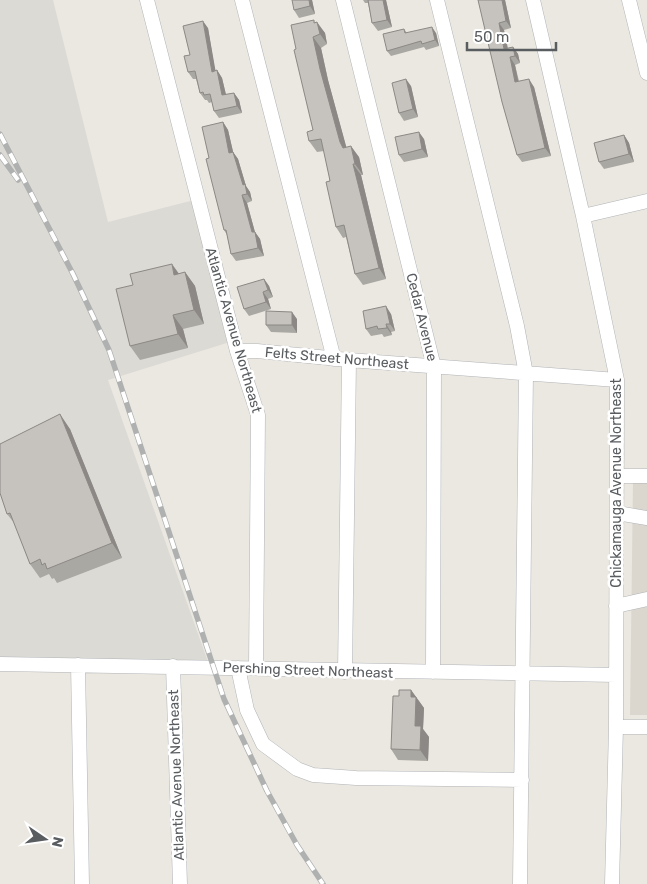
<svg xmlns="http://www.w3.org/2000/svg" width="647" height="884" font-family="Rubik,sans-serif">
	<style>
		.industrial { fill: #dcdad5 }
		.education { fill: #dbd7cf }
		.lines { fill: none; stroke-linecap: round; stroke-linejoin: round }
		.minor-casing { stroke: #b1b3b7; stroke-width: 15 }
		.minor { stroke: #fff; stroke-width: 14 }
		.rail-casing { stroke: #afb0b0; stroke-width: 5.5 }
		.rail { stroke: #fff; stroke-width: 4; stroke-dasharray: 11; stroke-linecap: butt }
		.wall { fill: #aaa8a3 }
		.shaded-wall { fill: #8b8885 }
		.building { fill: #c6c3be; stroke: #8b8885 }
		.labels { text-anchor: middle; stroke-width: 5; stroke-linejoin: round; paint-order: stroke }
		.street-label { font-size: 14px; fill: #595d60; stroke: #fff }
	</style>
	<rect width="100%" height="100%" fill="#ebe8e1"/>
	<path class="industrial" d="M0,0H53L108,222L194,200L230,342L108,380L208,662L0,657Z"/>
	<path class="education" d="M633,481H647V715H630Z"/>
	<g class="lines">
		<defs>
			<path id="minor" d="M147,0L237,351L258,415L256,668
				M242,0L334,359
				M343,0L434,367L433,672
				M437,0L517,326L526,374L520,884
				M533,0L583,216L617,380L616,727L612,884
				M629,0L647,73
				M583,216L647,201
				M237,351H257L349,360L617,380
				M617,476H647
				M617,513L647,518
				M616,606L647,599
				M0,664L616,675
				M78,665L82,884
				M173,666L180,884
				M238,668L247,710L263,744L297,769L313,775L356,778L522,780
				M345,672L349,360
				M616,727H647"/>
		</defs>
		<use href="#minor" class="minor-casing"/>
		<use href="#minor" class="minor"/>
		<defs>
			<path id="rail" d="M0,134L73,274L109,350L224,699L267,791L297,845L323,884
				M0,155L18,180"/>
		</defs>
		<use href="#rail" class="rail-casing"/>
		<use href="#rail" class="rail"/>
	</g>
	<path class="wall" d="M312,0L315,14L299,18L294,10Z
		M363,0H386L392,27L378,31L372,23L368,3H365Z
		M478,0H505L511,28L504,30L508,48L513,47L518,54L520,63L515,65L519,81L534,87L551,156L522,162L517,155L479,2Z
		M315,22L325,33L327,44L321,48L328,80L346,147L359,157L363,175H361L386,279L363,285L355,274L346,237L343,238L336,227L329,176L324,151L317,152L309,141L313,130L296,49Z
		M208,28L215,71L217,70L222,78L226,95L234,93L239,100L242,113L219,118L214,111L212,102L209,103L207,100H205L200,93L196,79H193L188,72L190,55Z
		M404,29L407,33H436L439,46L426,50L424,47L391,56L387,51Z
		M411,86L418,117L404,121L399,113Z
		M223,122L228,130L233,152L238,159L246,186L250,192L252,201L247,203L255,232L260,239L264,256L236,261L231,254L227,235L224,230L209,158Z
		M624,135L629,143L634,162L604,169L599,162Z
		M424,139L428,157L404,162L399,155Z
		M185,272L195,286L204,324L183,329L188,348L140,360L130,346L179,274Z
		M264,279L269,286L273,297L268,299L271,309L249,316L244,309Z
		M391,314L395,331L391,332L392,335L384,337L382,334L371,336L366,329Z
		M297,319V333L271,332L266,325Z
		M70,429L122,558L57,583L54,578L52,579L49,574L40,578L30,564L15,524L7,514Z
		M411,690L424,708L423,729L429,737L428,761L398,760L391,749Z"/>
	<path class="shaded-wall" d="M309,0H312L315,14L310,6Z
		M383,0H386L392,27L387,20Z
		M502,0H505L511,28L506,21Z
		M314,20L318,27L317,22L325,33L327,44L320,34Z
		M203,21L208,28L217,79L212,72Z
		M499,23L504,30L509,56L504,49Z
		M432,27L436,33L439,46L435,40Z
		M313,37L321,48L328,80L348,153L343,148L340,142L320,69Z
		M513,47L518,54L520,63L515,56Z
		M510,57L515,65L520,90L515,82Z
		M217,70L222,78L228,103L222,95Z
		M406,79L411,86L418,117L413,109Z
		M529,79L534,87L551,156L545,148Z
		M234,93L239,100L242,113L237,106Z
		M223,122L228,130L235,160L229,153Z
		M419,132L424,139L428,157L422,149Z
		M624,135L629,143L634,162L629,154Z
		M351,146L359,157L363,175L355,164Z
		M233,152L238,159L246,186L250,192L252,201L247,194L243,185Z
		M353,164L361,175L386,279L379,268Z
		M242,195L247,203L256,236L255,232L260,239L264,256L258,248L252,232Z
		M172,264L182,278L174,275Z
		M185,272L195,286L204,324L194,310Z
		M264,279L269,286L273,297L268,290Z
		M263,292L268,299L271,309L266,302Z
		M386,306L391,314L395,331L390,324Z
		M292,312L297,319V333L292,325Z
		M173,315L183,329L188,348L178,334Z
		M386,324L391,332L392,335L387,328Z
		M60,414L70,429L122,558L112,543Z
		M411,690L424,708L423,729L429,737L428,761L420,750L415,726L411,697Z"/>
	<path class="building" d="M292,0H309L310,6L294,10Z
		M368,0H383L387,20L372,23Z
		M478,0H502L506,21L499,23L504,49L513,47L515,56L510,57L515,82L529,79L545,148L517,155L502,102Z
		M314,20V23L317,22L320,34L313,37L320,69L340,142L343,148L351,146L355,164H353L379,268L355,274L344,225L336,227L326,182L330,181L329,176L321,139L309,141L307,132L313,130L294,50L296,49L291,25Z
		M203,21L212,72L217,70L222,95L234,93L237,106L214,111L210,94L204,95L203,92L200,93L195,71L188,72L184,56L190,55L183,26Z
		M432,27L435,40L422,44L421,41L387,51L383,34L404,29L405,33Z
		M406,79L413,109L399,113L392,83Z
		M223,122L229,153L233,152L243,185L245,184L247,194L242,195L252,232H255L258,248L231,254L226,230H224L206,159L209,158L202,127Z
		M419,132L422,149L399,155L395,137Z
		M624,135L629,154L599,162L594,143Z
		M172,264L174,275L185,272L194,310L173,315L178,334L130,346L116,289L133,285L130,274Z
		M264,279L268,290L263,292L266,302L244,309L237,287Z
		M386,306L390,324H386L387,328L378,329L377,326L366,329L363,311Z
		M266,311L292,312V325H266Z
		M60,414L112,543L47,569L45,563L42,565L40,559L30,564L10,513L7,514L0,493V444Z
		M399,690H411V697H416L415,726H421L420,750L391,749L393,696H399Z"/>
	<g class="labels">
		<g class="street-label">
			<text transform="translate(422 317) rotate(76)" y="5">Cedar Avenue</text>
			<text transform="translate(234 330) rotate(74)" y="5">Atlantic Avenue Northeast</text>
			<text transform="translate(337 358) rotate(5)" y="5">Felts Street Northeast</text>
			<text transform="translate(616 483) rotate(-90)" y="5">Chickamauga Avenue Northeast</text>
			<text transform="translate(308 670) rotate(2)" y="5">Pershing Street Northeast</text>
			<text transform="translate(176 775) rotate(-92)" y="5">Atlantic Avenue Northeast</text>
		</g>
	</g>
	<g transform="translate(45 839) rotate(103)" stroke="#ffffff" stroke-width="4" paint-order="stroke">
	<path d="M0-4L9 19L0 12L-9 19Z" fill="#595d60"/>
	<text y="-8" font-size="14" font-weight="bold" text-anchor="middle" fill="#595d60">N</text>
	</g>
	<path d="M467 42v8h89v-8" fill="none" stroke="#595d60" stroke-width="2.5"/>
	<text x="474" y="42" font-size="15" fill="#595d60" stroke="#ffffff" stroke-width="4" paint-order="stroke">50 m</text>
</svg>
